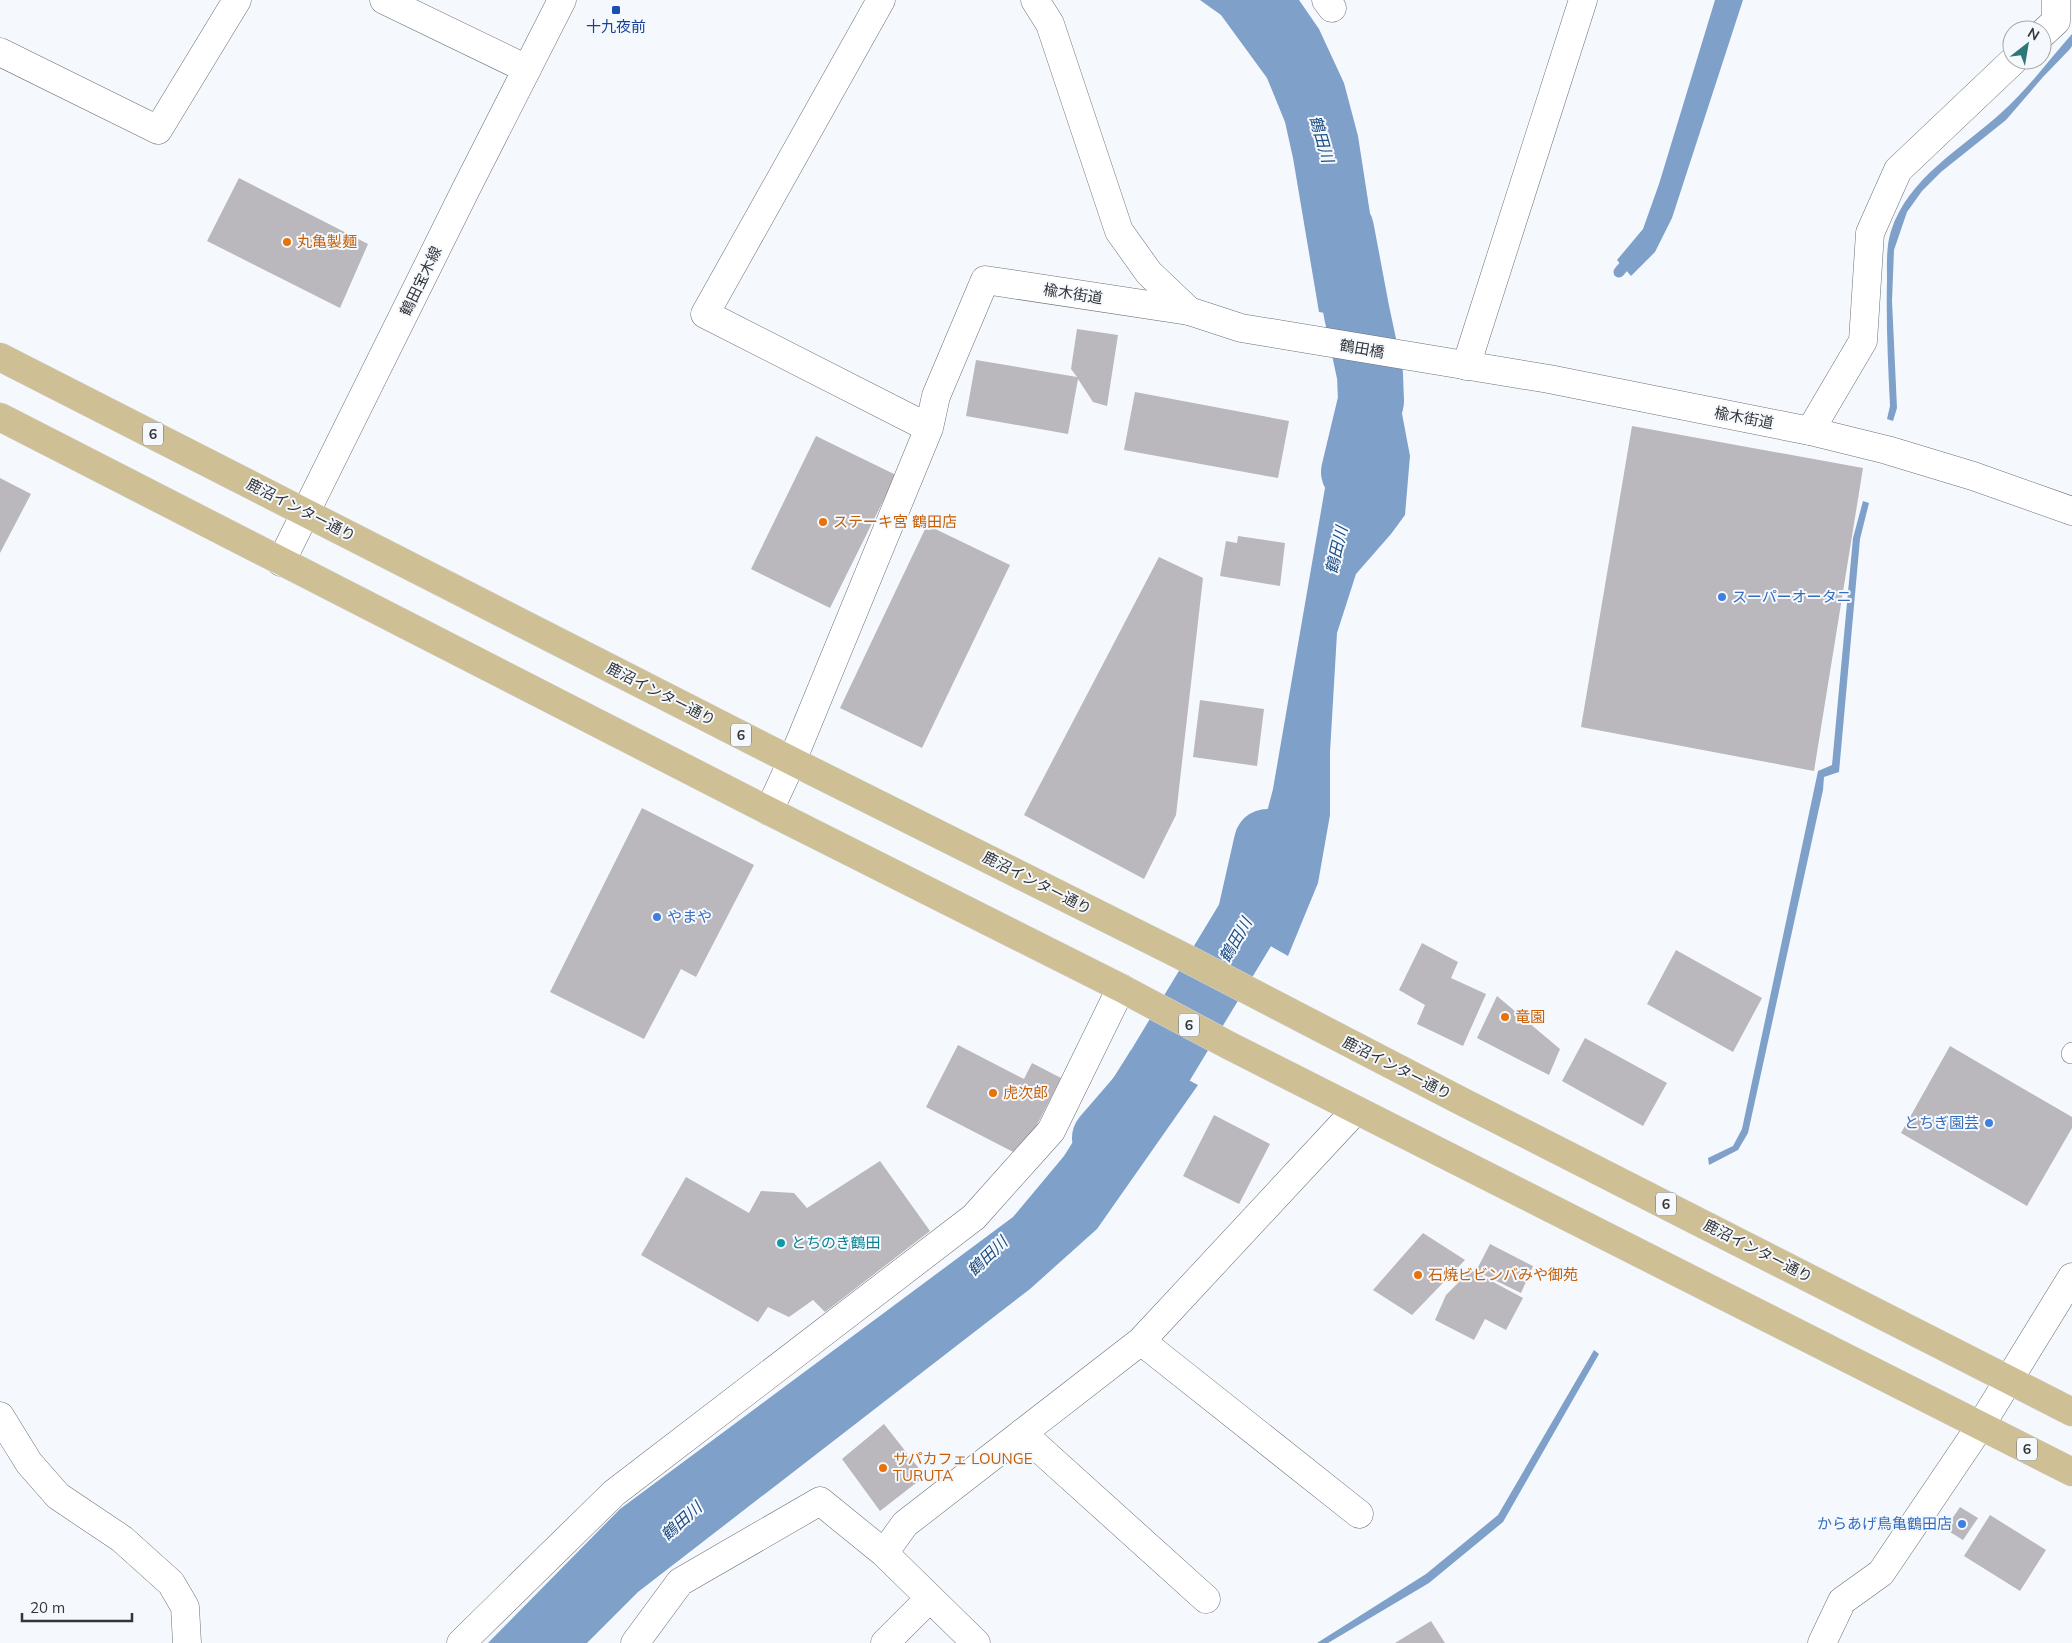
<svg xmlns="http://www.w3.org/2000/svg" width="2072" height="1643" font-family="Mulish,'Noto Sans JP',sans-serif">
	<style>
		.water { fill: #7ea0c9 }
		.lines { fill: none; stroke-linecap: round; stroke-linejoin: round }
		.stream { stroke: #7ea0c9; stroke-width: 11 }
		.river { stroke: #7ea0c9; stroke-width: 66 }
		.building { fill: #bab7bd }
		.service-casing { stroke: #6c6f75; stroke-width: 20 }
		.minor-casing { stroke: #6c6f75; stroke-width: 29 }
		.tertiary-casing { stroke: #6c6f75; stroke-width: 29 }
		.primary-casing { stroke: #d6d7d7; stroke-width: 29 }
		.service { stroke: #fff; stroke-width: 19 }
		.minor { stroke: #fff; stroke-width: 28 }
		.tertiary { stroke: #fff; stroke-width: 28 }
		.primary { stroke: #cebf94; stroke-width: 28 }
		.transit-dot { fill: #1a4fb4; stroke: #f5f9fe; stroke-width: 2 }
		.food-dot { fill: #e8710a; stroke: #f5f9fe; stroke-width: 2 }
		.shop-dot { fill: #3f7fe0; stroke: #f5f9fe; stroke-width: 2 }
		.culture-dot { fill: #0f9aa8; stroke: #f5f9fe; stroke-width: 2 }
		.labels { text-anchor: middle; stroke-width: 4; stroke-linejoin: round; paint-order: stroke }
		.shield { fill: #f5f9fe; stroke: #6d7073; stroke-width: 1 }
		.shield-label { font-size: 14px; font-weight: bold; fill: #333537 }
		.transit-label { font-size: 15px; fill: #164399; stroke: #f5f9fe }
		.food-label { font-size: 15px; fill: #c56008; stroke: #f5f9fe; text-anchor: start }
		.street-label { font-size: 15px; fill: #333537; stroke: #f5f9fe }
		.shop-label { font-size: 15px; fill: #366cbe; stroke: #f5f9fe; text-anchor: start }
		.culture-label { font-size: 15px; fill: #0d838f; stroke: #f5f9fe; text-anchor: start }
		.water-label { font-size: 16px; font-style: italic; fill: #1d4d82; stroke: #f5f9fe }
	</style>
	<rect width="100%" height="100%" fill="#f5f9fe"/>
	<path class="water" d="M1200,0H1299L1319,29L1344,83L1358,136L1387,323L1319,312L1293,158L1285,122L1267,78L1221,15Z
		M1715,0H1743L1672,218L1655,252L1631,276L1617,260L1643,229L1659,184Z
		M2072,34V46L2070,49L2043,77L2006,120L1941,172L1922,191L1907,212L1894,250L1892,301L1897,408L1893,421L1887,419L1890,406C1888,364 1886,322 1887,281C1887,264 1886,247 1891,231C1908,178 1961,149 2001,113C2027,90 2049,60 2072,34Z
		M1344,378L1397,387L1410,456L1405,515L1391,534L1356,574L1337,633L1330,752V815L1318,883L1288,956L1233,925L1248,884L1273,789Z
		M1863,501L1869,503L1860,539L1839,772L1824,777L1823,790L1748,1133L1738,1150L1709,1165L1708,1158L1733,1146L1742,1129L1818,771L1832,765L1853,538Z
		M1131,1050L1198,1085L1097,1229L1030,1289L638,1592L587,1643H488L620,1509L1013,1217L1064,1156Z
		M1594,1350L1599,1354L1503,1522L1429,1583L1328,1643H1317L1426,1574L1498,1515Z"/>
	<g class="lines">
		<path class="stream" d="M1619,272L1633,255"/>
		<path class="river" d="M1341,229L1357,314L1370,375L1371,401L1354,472
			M1105,1138L1156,1079L1157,1071L1250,917L1267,842"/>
	</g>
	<path class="building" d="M239,178L368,244L340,308L207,241Z
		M1077,329L1118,335L1107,406L1093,402L1078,379L1068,434L966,416L976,360L1077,377L1071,369Z
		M1135,392L1289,421L1278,478L1124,450Z
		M1632,426L1863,468L1814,771L1581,727Z
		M816,436L896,475L830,608L751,569Z
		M0,478L31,494L0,553Z
		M927,525L1010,565L922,748L840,708Z
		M1238,536L1285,543L1280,586L1220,576L1226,541L1237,543Z
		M1159,557L1203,578L1176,815L1144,879L1024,815Z
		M1200,700L1264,709L1257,766L1193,757Z
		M642,808L754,865L696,977L681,969L644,1039L550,992Z
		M1422,943L1458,962L1451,978L1486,994L1463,1046L1417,1024L1425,1005L1399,990Z
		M1676,950L1762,998L1733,1052L1647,1004Z
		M1497,996L1560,1049L1549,1075L1477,1038Z
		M1585,1038L1667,1083L1643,1126L1562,1081Z
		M958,1045L1024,1079L1032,1063L1061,1078L1021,1156L926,1107Z
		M1950,1046L2072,1117V1128L2027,1206L1901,1133Z
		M1214,1115L1270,1144L1239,1204L1183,1176Z
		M880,1161L930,1231L825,1312L813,1300L789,1317L768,1307L758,1322L641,1255L686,1177L749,1213L761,1191L794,1193L807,1208Z
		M1423,1233L1465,1260L1412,1315L1373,1290Z
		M1490,1244L1533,1266L1521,1293L1476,1271Z
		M1471,1270L1523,1298L1506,1330L1485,1319L1474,1340L1435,1320L1446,1295Z
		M884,1424L925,1476L880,1511L842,1459Z
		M1960,1507L1978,1518L1963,1540L1945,1529Z
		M1990,1515L2046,1550L2020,1591L1964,1556Z
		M1431,1621L1445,1643H1395Z"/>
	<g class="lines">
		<defs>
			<path id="service" d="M2071,1054L2072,1052"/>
			<path id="minor" d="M384,0L527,69
				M881,0L705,314L929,428
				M1326,0L1332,8
				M2042,34L2056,21V0
				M0,52L158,130L237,0
				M1466,366L1583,0
				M1810,431L1863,341L1870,233L1898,170L2014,60
				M769,811L792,761L929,428L936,396L985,280L1189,311
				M1141,1341L1359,1514
				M0,1416L29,1463L58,1496L122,1539L171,1583L185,1607L187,1643
				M1022,1433L1206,1599
				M930,1598L976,1643
				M461,1643L614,1493L974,1217L1051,1131L1121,988
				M635,1643L680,1582L820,1501L884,1553
				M885,1643L930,1598L884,1553L905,1524L1141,1341L1356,1110
				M1822,1643L1842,1601L1881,1573L1981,1425L2072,1277"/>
			<path id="tertiary" d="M1035,0L1050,24L1119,231L1149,273L1189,311L1241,328L1549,379L1810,431L1887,450L1973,476L2072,511
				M281,562L466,189L562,0"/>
			<path id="primary" d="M0,357L792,761L1178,954L1461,1101L2072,1412
				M0,417L769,811L1121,988L1230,1046L2072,1472"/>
		</defs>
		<use href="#service" class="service-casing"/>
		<use href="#minor" class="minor-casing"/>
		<use href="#tertiary" class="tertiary-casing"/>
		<use href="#primary" class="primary-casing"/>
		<use href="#service" class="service"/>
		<use href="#minor" class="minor"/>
		<use href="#tertiary" class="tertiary"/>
		<use href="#primary" class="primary"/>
	</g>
	<rect class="transit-dot" x="611" y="5" width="10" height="10" rx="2.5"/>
	<g class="food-dot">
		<circle cx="287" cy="242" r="5"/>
		<circle cx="823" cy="522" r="5"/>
		<circle cx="1505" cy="1017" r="5"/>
		<circle cx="993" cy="1093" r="5"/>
		<circle cx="1418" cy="1275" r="5"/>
		<circle cx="883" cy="1468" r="5"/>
	</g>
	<g class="shop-dot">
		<circle cx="1722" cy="597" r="5"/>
		<circle cx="657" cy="917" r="5"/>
		<circle cx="1989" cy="1123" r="5"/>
		<circle cx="1962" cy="1524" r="5"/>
	</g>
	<circle class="culture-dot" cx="781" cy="1243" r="5"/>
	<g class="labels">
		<g class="shield">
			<rect x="143" y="422.5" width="20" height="23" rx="4"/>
			<rect x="731" y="723.5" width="20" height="23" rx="4"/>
			<rect x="1179" y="1013.5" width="20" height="23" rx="4"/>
			<rect x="1656" y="1192.5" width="20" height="23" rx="4"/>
			<rect x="2017" y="1437.5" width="20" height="23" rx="4"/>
		</g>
		<g class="shield-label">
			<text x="153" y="439">6</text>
			<text x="741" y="740">6</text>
			<text x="1189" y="1030">6</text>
			<text x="1666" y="1209">6</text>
			<text x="2027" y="1454">6</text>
		</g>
		<g class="transit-label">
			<text x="616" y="32">十九夜前</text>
		</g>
		<g class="food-label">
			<text x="297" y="247">丸亀製麺</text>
			<text x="833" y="527">ステーキ宮 鶴田店</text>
			<text x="1515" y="1022">竜園</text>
			<text x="1003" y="1098">虎次郎</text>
			<text x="1428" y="1280">石焼ビビンバみや御苑</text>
			<text x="893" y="1464">サパカフェ LOUNGE<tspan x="893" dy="17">TURUTA</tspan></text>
		</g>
		<g class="street-label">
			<text transform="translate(421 281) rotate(-64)" y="5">鶴田宝木線</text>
			<text transform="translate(1073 294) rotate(9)" y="5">楡木街道</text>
			<text transform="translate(1362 349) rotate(10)" y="5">鶴田橋</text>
			<text transform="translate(1744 418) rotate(11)" y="5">楡木街道</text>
			<text transform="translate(301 510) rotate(27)" y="5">鹿沼インター通り</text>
			<text transform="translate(661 694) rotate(27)" y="5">鹿沼インター通り</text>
			<text transform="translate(1037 883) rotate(27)" y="5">鹿沼インター通り</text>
			<text transform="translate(1397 1068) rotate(27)" y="5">鹿沼インター通り</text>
			<text transform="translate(1758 1251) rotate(27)" y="5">鹿沼インター通り</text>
		</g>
		<g class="shop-label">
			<text x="1732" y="602">スーパーオータニ</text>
			<text x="667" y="922">やまや</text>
			<text x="1979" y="1128" text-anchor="end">とちぎ園芸</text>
			<text x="1952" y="1529" text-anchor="end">からあげ鳥亀鶴田店</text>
		</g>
		<g class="culture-label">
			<text x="791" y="1248">とちのき鶴田</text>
		</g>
		<g class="water-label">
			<text transform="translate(1322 139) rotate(74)" y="6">鶴田川</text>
			<text transform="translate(1336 550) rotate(-77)" y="6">鶴田川</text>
			<text transform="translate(1235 940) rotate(-60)" y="6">鶴田川</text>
			<text transform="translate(987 1256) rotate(-44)" y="6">鶴田川</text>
			<text transform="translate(681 1521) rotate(-42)" y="6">鶴田川</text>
		</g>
	</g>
	<g transform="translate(2027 45) rotate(31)"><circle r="24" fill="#f5f9fe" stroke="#a7abae"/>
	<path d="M0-4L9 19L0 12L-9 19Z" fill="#2e7877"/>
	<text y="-8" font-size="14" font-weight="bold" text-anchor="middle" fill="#333537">N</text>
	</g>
	<path d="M22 1613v8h110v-8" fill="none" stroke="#333537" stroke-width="2.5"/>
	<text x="30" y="1613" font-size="15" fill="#333537" stroke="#f5f9fe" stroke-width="4" paint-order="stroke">20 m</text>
</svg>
